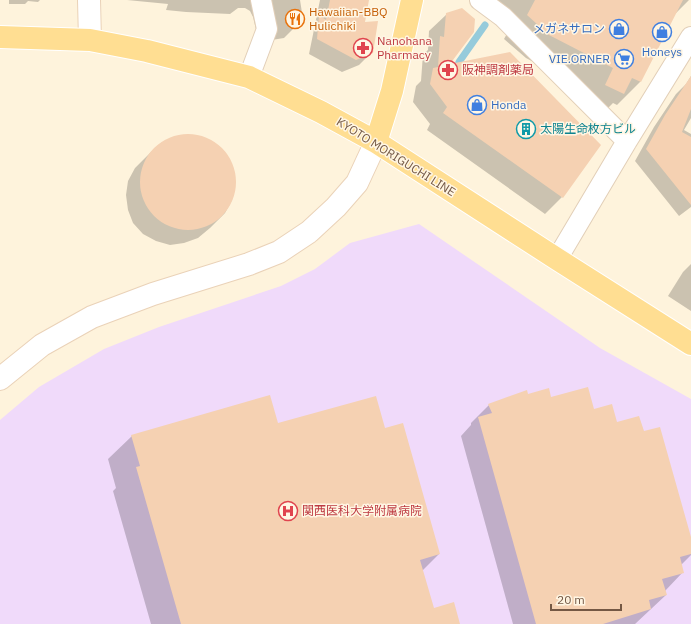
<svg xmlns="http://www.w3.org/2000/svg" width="691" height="624" font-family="'IBM Plex Sans','Noto Sans JP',sans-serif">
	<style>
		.education { fill: #f0dafa }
		.shadow { fill: #0003 }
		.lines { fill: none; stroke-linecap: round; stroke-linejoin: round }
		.stream { stroke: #96cbdb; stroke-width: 7 }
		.building { fill: #f5d1b2 }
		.street-casing { stroke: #e2cfb8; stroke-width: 22 }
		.secondary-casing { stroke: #ead2b8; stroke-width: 24 }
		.primary-casing { stroke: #fff; stroke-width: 24 }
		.street { stroke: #fff; stroke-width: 20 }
		.secondary { stroke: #fff; stroke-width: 22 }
		.primary { stroke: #ffde92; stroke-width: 22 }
		.labels { text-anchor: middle; stroke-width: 3; stroke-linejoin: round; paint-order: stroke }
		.food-label { font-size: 12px; fill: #c56008; stroke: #fff6e4; text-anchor: start }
		.shop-label { font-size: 12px; fill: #366cbe; stroke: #fff6e4; text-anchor: end }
		.health-label { font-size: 12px; fill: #be3a42; stroke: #fff6e4; text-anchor: start }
		.culture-label { font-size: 12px; fill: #0d838f; stroke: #fff6e4; text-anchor: start }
		.street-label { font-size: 12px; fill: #745844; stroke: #fff6e4 }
	</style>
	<rect width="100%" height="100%" fill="#fef3dc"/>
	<path class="education" d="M419,224L600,348L691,399V624H0V420L39,387L104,349L159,327L281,286L315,269L350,243Z"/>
	<path class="shadow" d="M9,0H40L38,2L28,1L25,4H9Z
		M127,0H300L303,19L284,38L259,42L253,17L250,11L245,8H238L230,14L186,12L166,10L168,4Z
		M320,0H368L363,24L372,52L359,65L342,72L309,54Z
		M473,0H689L674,15L640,82L617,105L613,103L599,117L590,92L526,58L504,39L514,21Z
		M447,14L448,66L562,197L545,214L427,130L430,124L413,102L416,86L421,81L423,54L428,50L429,31Z
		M691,76V118L684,130L691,134V207L679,216L635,161L654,127L676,94L686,84Z
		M189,135L204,138L217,145L227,156L234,170L235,185L232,200L225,213L210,228L198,238L184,243L170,245L156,241L143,234L133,223L128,210L126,195L128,181L135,168L150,153L161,143L174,137Z
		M691,264V311L668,296L683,272Z
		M528,395L550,398L593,410L616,423L643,432L691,540V555L681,565L683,572L665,591L666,595L635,624H513L461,436L471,425V423L489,405Z
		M278,424L384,429L439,554L422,571L433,609L459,624H151L113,491L116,488L108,459L132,436Z"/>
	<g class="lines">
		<path class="stream" d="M459,62L485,25"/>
	</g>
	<path class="building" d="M330,0H369L365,22L378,21L373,53L356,60L317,39L319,15L326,20Z
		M535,0H683L641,82L632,78L624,94L605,85L613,68L549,35L527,15Z
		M462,8L475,19L474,32L450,64L510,52L601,145L563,198L443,113L447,107L430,84L433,68L438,67L440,36L444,37L446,13Z
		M691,76V109L682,132L691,137V205L646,149L665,115Z
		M140 182a48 48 0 1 1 96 0a48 48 0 1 1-96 0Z
		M588,387L594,409L612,404L617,422L639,416L644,431L660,427L691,537V554L680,557L684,573L662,579L667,595L649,600L651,609L603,624H536L478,417L492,413L488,404L527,390L528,394L549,388L551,397Z
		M270,395L278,423L376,396L385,428L403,423L440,554L420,560L434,608L454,602L460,624H181L136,467L140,466L131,435Z"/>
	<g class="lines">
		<defs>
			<path id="street" d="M480,0L503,17L627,141
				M249,77L267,29L261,0
				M557,259L627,141L691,37"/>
			<path id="secondary" d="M89,0L90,40
				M0,379L42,345L92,317L153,294L249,264L279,252L309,232L336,207L357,183L376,142"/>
			<path id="primary" d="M0,37L90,40L147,51L249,77L321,112L376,142L557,259L691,344
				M376,142L392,91L412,0"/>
		</defs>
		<use href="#street" class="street-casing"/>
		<use href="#secondary" class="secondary-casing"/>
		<use href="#primary" class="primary-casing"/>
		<use href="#street" class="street"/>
		<use href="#secondary" class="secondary"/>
		<use href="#primary" class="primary"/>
	</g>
	<defs>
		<symbol id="restaurant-ring" viewBox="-11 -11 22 22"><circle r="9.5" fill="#fff6e4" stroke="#e8710a" stroke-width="1.5"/><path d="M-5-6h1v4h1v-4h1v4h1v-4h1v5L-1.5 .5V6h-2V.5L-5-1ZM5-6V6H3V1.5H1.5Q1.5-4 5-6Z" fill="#e8710a"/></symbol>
		<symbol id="shop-ring" viewBox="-11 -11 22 22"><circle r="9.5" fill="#fff6e4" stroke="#3f7fe0" stroke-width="1.5"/><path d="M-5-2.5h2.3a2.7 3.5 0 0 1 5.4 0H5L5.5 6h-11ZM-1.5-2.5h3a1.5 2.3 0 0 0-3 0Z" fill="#3f7fe0"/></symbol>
		<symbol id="pharmacy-ring" viewBox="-11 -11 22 22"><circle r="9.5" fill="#fff6e4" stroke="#e0444e" stroke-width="1.5"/><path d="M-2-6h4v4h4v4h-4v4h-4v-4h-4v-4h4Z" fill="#e0444e"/></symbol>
		<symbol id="supermarket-ring" viewBox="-11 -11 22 22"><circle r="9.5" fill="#fff6e4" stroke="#3f7fe0" stroke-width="1.5"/><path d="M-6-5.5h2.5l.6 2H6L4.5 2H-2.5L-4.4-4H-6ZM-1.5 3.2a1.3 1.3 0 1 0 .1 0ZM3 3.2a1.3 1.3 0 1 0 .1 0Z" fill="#3f7fe0"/></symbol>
		<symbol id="building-ring" viewBox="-11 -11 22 22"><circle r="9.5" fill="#fff6e4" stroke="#0f9aa8" stroke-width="1.5"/><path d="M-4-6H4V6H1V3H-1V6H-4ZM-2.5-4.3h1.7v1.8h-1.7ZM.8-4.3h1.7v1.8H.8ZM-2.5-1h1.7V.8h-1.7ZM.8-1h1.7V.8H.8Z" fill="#0f9aa8"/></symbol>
		<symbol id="hospital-ring" viewBox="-11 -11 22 22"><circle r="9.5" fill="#fff6e4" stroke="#e0444e" stroke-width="1.5"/><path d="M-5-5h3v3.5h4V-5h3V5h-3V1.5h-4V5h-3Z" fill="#e0444e"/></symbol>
	</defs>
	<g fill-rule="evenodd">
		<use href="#restaurant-ring" x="284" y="8" width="22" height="22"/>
		<use href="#shop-ring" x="608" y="18" width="22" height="22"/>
		<use href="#shop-ring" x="651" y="21" width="22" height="22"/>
		<use href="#pharmacy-ring" x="352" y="37" width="22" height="22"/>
		<use href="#supermarket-ring" x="613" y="48" width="22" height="22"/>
		<use href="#pharmacy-ring" x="437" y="59" width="22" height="22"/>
		<use href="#shop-ring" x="466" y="94" width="22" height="22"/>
		<use href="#building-ring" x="515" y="118" width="22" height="22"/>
		<use href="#hospital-ring" x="277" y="500" width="22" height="22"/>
	</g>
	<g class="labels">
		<g class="food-label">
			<text x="309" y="16">Hawaiian-BBQ<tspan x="309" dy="14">Hulichiki</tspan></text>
		</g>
		<g class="shop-label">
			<text x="605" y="33">メガネサロン</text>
			<text x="662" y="56" text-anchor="middle">Honeys</text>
			<text x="610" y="63">VIE.ORNER</text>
			<text x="491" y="109" text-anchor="start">Honda</text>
		</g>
		<g class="health-label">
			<text x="377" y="45">Nanohana<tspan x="377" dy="14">Pharmacy</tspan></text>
			<text x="462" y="74">阪神調剤薬局</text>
			<text x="302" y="515">関西医科大学附属病院</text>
		</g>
		<g class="culture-label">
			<text x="540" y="133">太陽生命枚方ビル</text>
		</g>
		<g class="street-label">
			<text transform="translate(396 157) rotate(32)" y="4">KYOTO MORIGUCHI LINE</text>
		</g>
	</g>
	<path d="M551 604v6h70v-6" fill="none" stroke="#745844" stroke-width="2"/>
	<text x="557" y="604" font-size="12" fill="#745844" stroke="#fff6e4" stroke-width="3" paint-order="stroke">20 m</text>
</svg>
